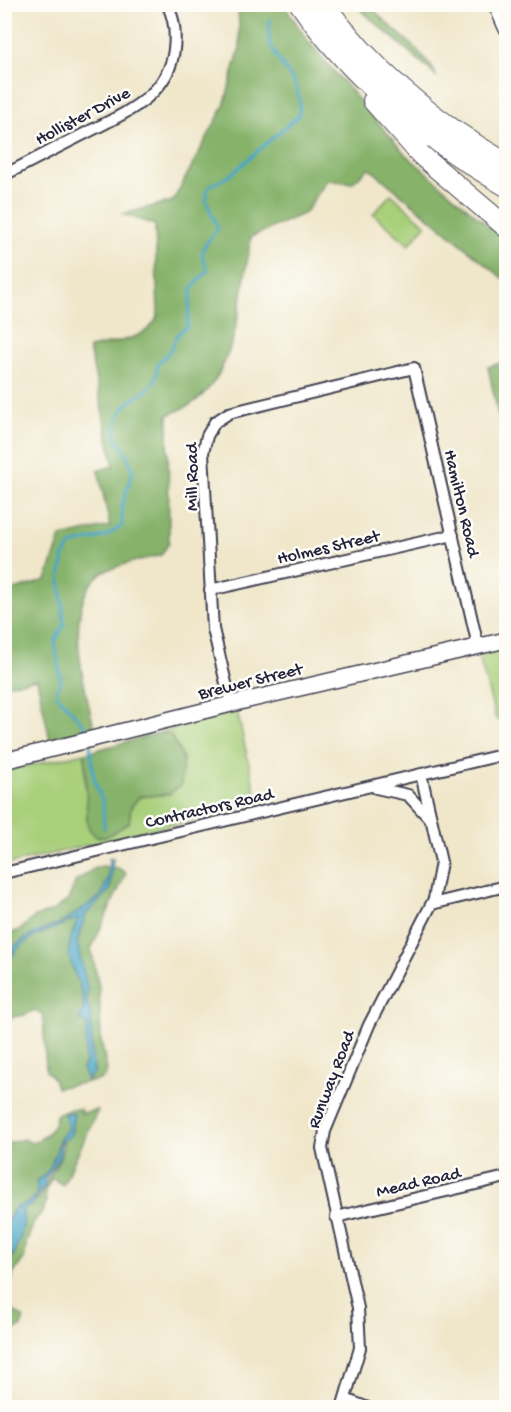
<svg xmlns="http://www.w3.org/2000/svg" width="511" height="1412" font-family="'Gochi Hand',sans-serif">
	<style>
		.green { fill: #a8cf7a; stroke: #65785a; stroke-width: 1.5 }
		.forest { fill: #86b26a; stroke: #546a52; stroke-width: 1.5 }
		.water { fill: #47a6c6; stroke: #346480; stroke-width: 1.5 }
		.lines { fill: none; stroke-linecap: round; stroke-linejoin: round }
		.stream { stroke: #47a6c6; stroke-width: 3 }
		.minor-casing { stroke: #414051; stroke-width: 14 }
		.secondary-casing { stroke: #414051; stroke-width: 18 }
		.motorway-casing { stroke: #414051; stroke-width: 22 }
		.minor { stroke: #fff; stroke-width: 10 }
		.secondary { stroke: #fff; stroke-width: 15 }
		.motorway { stroke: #fff; stroke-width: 20 }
		.labels { text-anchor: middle; stroke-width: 5; stroke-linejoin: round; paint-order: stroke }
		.street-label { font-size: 18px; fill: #22223b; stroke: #fdfcf7 }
	</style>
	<rect width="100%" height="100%" fill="#fdfcf7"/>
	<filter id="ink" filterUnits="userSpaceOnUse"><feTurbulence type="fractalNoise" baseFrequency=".0167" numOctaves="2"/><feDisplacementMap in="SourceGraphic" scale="12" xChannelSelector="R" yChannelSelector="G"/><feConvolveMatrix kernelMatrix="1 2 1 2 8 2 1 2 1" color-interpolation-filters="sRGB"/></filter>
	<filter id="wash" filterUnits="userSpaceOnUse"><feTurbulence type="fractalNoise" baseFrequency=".008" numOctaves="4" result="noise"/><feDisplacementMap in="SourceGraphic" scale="24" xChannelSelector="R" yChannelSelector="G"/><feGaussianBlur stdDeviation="1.35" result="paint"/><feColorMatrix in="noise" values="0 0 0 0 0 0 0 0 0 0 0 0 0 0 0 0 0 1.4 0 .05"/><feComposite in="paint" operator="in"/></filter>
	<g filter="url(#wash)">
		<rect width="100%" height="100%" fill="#f0e7cb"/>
		<path class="green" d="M391,194L426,225L409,245L373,214Z
			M506,647V721L503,722L496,719L478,653Z
			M237,711L258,804L5,865V771L85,753V786L129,823L131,807L139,797L169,794L170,734L159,733Z"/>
		<path class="forest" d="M238,5H284L308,41L405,154L506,241V281L369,168L352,183L327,180L305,213L251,237C242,286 239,368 197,400C189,407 177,411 168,415L169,543L161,555C147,559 109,566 99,575C62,607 84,686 94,727L50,740L37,679L5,685V593L46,580L61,537L110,526L98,470L114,466L89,348C113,342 151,340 158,314L155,225L123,214L173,201L224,106L240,47Z
			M356,5H370C390,31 423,47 437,77C411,51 382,31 356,5Z
			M506,361V452L488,367Z
			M159,733L170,734L183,758L181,785L169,794L139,797L131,807L129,823L106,837H96L89,829L87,820L85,753Z
			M102,866L118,868L126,873L91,949L99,987L101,1041L107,1070L105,1076L100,1080L56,1088L53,1078L46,1071L43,1014L34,1010L25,1015L5,1018V935L20,930L35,917L53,911L68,900L76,881L95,868Z
			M71,1109H80L81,1113L98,1110L63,1185L52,1178L45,1191L46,1203L42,1213L35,1220L26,1243L25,1257L14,1273L7,1293L6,1306L24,1318L21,1327L5,1334V1272L15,1252L23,1212L20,1209L39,1198C44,1182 59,1166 62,1151C63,1142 64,1136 68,1128L58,1141L57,1153L34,1198L28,1204L16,1207L5,1224V1144L24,1139L31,1143C43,1140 55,1129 56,1115Z"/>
		<path class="water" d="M113,858L110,890L86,914L77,942L87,987V1004L91,1013L92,1062L95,1072L87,1080L82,1069L85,1063L87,1024L79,1020C92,1000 72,976 69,955C68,942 74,930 78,918L32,938L18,948L5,965L13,947L29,936L63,922L101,896L108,878L109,859Z
			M64,1113H74L71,1135L61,1143L59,1158L44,1181L46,1188H42L32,1205L21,1209C30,1226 12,1257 5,1272V1224L16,1207C30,1204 40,1197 36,1181C58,1170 53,1142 68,1128Z"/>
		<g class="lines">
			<path class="stream" d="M87,735L85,726L57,695V689L61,682L55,642L64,624L60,578L64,556L71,545L106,536L122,526V506L133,470L124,448L117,441C115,431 116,420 122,410C131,396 147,395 155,380C158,374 156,367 159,362C161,359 164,358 166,356C176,345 173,334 187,327L192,288L208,270C195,247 207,246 218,228L206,201L208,187L229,176L299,115C304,75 275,69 269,38C268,32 270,25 270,19
				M90,744L94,779L103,803L104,828"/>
		</g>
	</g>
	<g filter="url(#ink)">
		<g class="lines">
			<defs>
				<path id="minor" d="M4,175C30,162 56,148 82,135C120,115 169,98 174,49C176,33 175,19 167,4
					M210,590L453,535
					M231,704L213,629L203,453L207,436L215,422L229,413L414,368L478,646
					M376,788L408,795L430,819
					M4,873L506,754
					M432,904L506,886
					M336,1217L506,1177
					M345,1399L368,1408
					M342,1408L360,1348L358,1308L322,1148L325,1131L369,1025L434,899L441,862L421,774"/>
				<path id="secondary" d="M496,4L506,27
					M4,761L231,704L506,640"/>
				<path id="motorway" d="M300,4C353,81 427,140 506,186
					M324,4C372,70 436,123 506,163
					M373,101L421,155L506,227"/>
			</defs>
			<use href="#minor" class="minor-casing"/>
			<use href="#secondary" class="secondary-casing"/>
			<use href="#motorway" class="motorway-casing"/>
			<use href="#minor" class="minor"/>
			<use href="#secondary" class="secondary"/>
			<use href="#motorway" class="motorway"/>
		</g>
	</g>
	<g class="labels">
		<g class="street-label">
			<text transform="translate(82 115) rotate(-28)" y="6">Hollister Drive</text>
			<text transform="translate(191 477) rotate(-90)" y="6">Mill Road</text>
			<text transform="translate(463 503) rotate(77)" y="6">Hamilton Road</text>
			<text transform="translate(328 546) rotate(-13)" y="6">Holmes Street</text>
			<text transform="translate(250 680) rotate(-14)" y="6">Brewer Street</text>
			<text transform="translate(209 807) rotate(-13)" y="6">Contractors Road</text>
			<text transform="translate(330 1079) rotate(-69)" y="6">Runway Road</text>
			<text transform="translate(418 1181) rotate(-13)" y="6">Mead Road</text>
		</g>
	</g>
	<rect width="511" height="1412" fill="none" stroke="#fdfcf7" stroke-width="24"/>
</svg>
